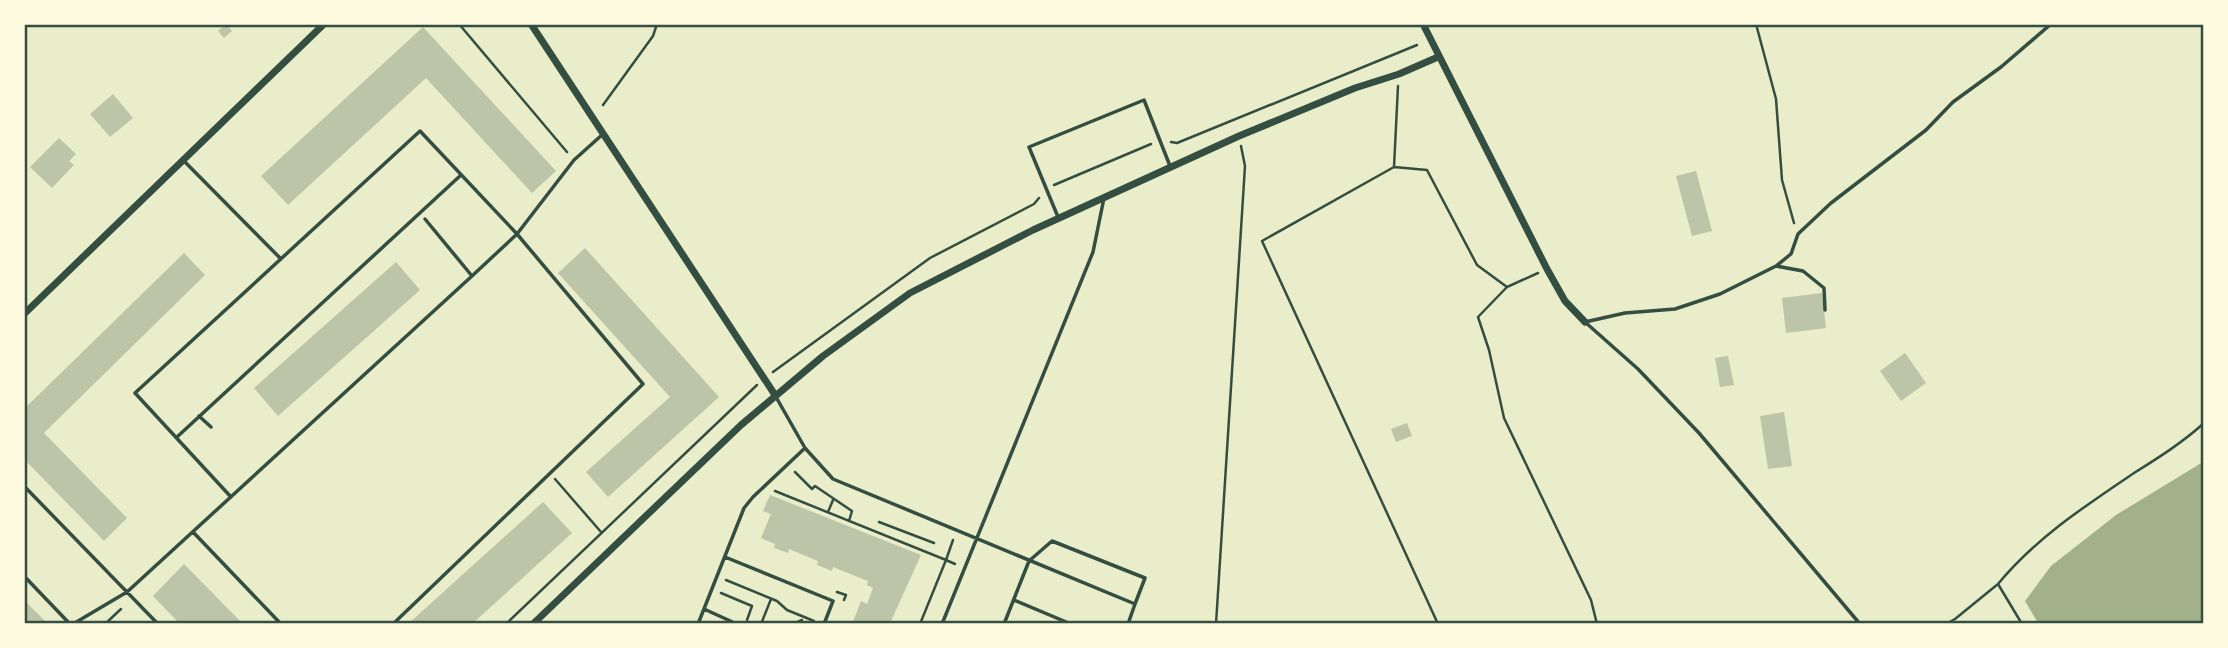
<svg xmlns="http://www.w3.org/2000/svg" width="2228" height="648" font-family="'DM Sans',sans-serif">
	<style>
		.water { fill: #a3b18a }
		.building { fill: #bcc5a7 }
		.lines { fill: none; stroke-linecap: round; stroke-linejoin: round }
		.path { stroke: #344e41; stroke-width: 2.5 }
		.service { stroke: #344e41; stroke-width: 3.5 }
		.minor { stroke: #344e41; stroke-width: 7 }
		.neatline { fill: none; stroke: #344e41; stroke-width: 2.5 }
	</style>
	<rect width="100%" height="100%" fill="#e9edc9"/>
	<path class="water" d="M2203,462V623H2038L2025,601L2051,566L2116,515Z"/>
	<path class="building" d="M226,24L232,31L224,38L218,31Z
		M423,27L556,171L532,193L426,78L288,205L261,176Z
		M113,94L133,118L110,137L90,114Z
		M59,138L76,154L69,161L74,165L52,188L30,167Z
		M1696,171L1712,231L1692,236L1676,176Z
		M585,248L719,397L608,497L586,472L670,397L558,273Z
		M184,253L205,275L44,433L127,518L104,541L24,459V409Z
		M396,262L420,290L278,416L254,388Z
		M1822,293L1826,328L1786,333L1782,298Z
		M1905,353L1926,383L1901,401L1880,371Z
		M1728,356L1734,385L1720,387L1715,358Z
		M1784,412L1792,466L1768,469L1760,416Z
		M1407,423L1412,436L1396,442L1391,429Z
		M770,495L921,555L891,621L896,624H852L861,601L867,604L873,588L867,585L868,581L833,567L832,571L817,565L818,561L789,549L788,553L774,548L775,544L761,538L771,514L763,511Z
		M543,502L572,533L472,624H408Z
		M184,564L243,624H180L153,596Z
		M24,600L48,624H24Z"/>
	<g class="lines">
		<path class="path" d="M459,24L567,152
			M1756,24L1776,99L1782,180L1794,223
			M603,105L653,36L657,24
			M1171,142L1177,143L1417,45
			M1394,167L1398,86
			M1054,185L1151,144
			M1538,273L1507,287L1478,317L1489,350L1504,418L1591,600L1597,624
			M773,372L930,258L1034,204L1039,198
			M795,472L812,489L815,486L852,511L849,521
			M555,479L601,532
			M775,491L946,560L920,624
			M828,512L833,500
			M879,522L934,543
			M953,540L946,560L955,564
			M726,580L777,601L787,610L814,621
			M837,592L846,595L844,600
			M721,593L752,606L747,620
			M105,624L121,609
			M506,624L757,385
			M761,624L771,599
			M793,624L802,620
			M1216,624L1245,166L1241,146
			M1438,624L1262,241L1394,167L1427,170L1477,265L1507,287
			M1946,624L1955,619L1998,584
			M2022,624L1998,584C2036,538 2085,506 2134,473C2158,458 2182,443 2204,423"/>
		<path class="service" d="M184,161L281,259
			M1058,217L1029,147L1144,100L1170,166
			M425,219L472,276
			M1776,266L1803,271L1824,288L1825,310
			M1585,322L1625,313L1675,309L1720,294L1776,266L1791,254L1798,234L1831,203L1926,130L1953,102L2001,67L2051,24
			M1585,322L1638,369L1699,433L1860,624
			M776,397L805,448L833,479L1135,604L1128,624
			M199,416L211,427
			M177,437L461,175
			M24,486L158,624
			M231,497L135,393L420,131L517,234L643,384L393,624
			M193,532L281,624
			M725,557L833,601L824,624
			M24,576L70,624
			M1014,600L1071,624
			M704,609L737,624
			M73,624L127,592L472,276L517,234L574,160L603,134
			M698,624L744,508L753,497L805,448
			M942,624L1093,252L1104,198
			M1004,624L1029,561L1052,541L1145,578L1135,604"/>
		<path class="minor" d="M531,24L775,395
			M1423,24L1547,269L1565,301L1585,322
			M24,314L324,24
			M533,624L741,425L823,356L910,293L1033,230L1239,136L1355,88L1399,74L1438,57"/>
	</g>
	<rect width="2228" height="648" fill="none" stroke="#fefae0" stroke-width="52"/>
	<rect x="26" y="26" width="2176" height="596" class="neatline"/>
</svg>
